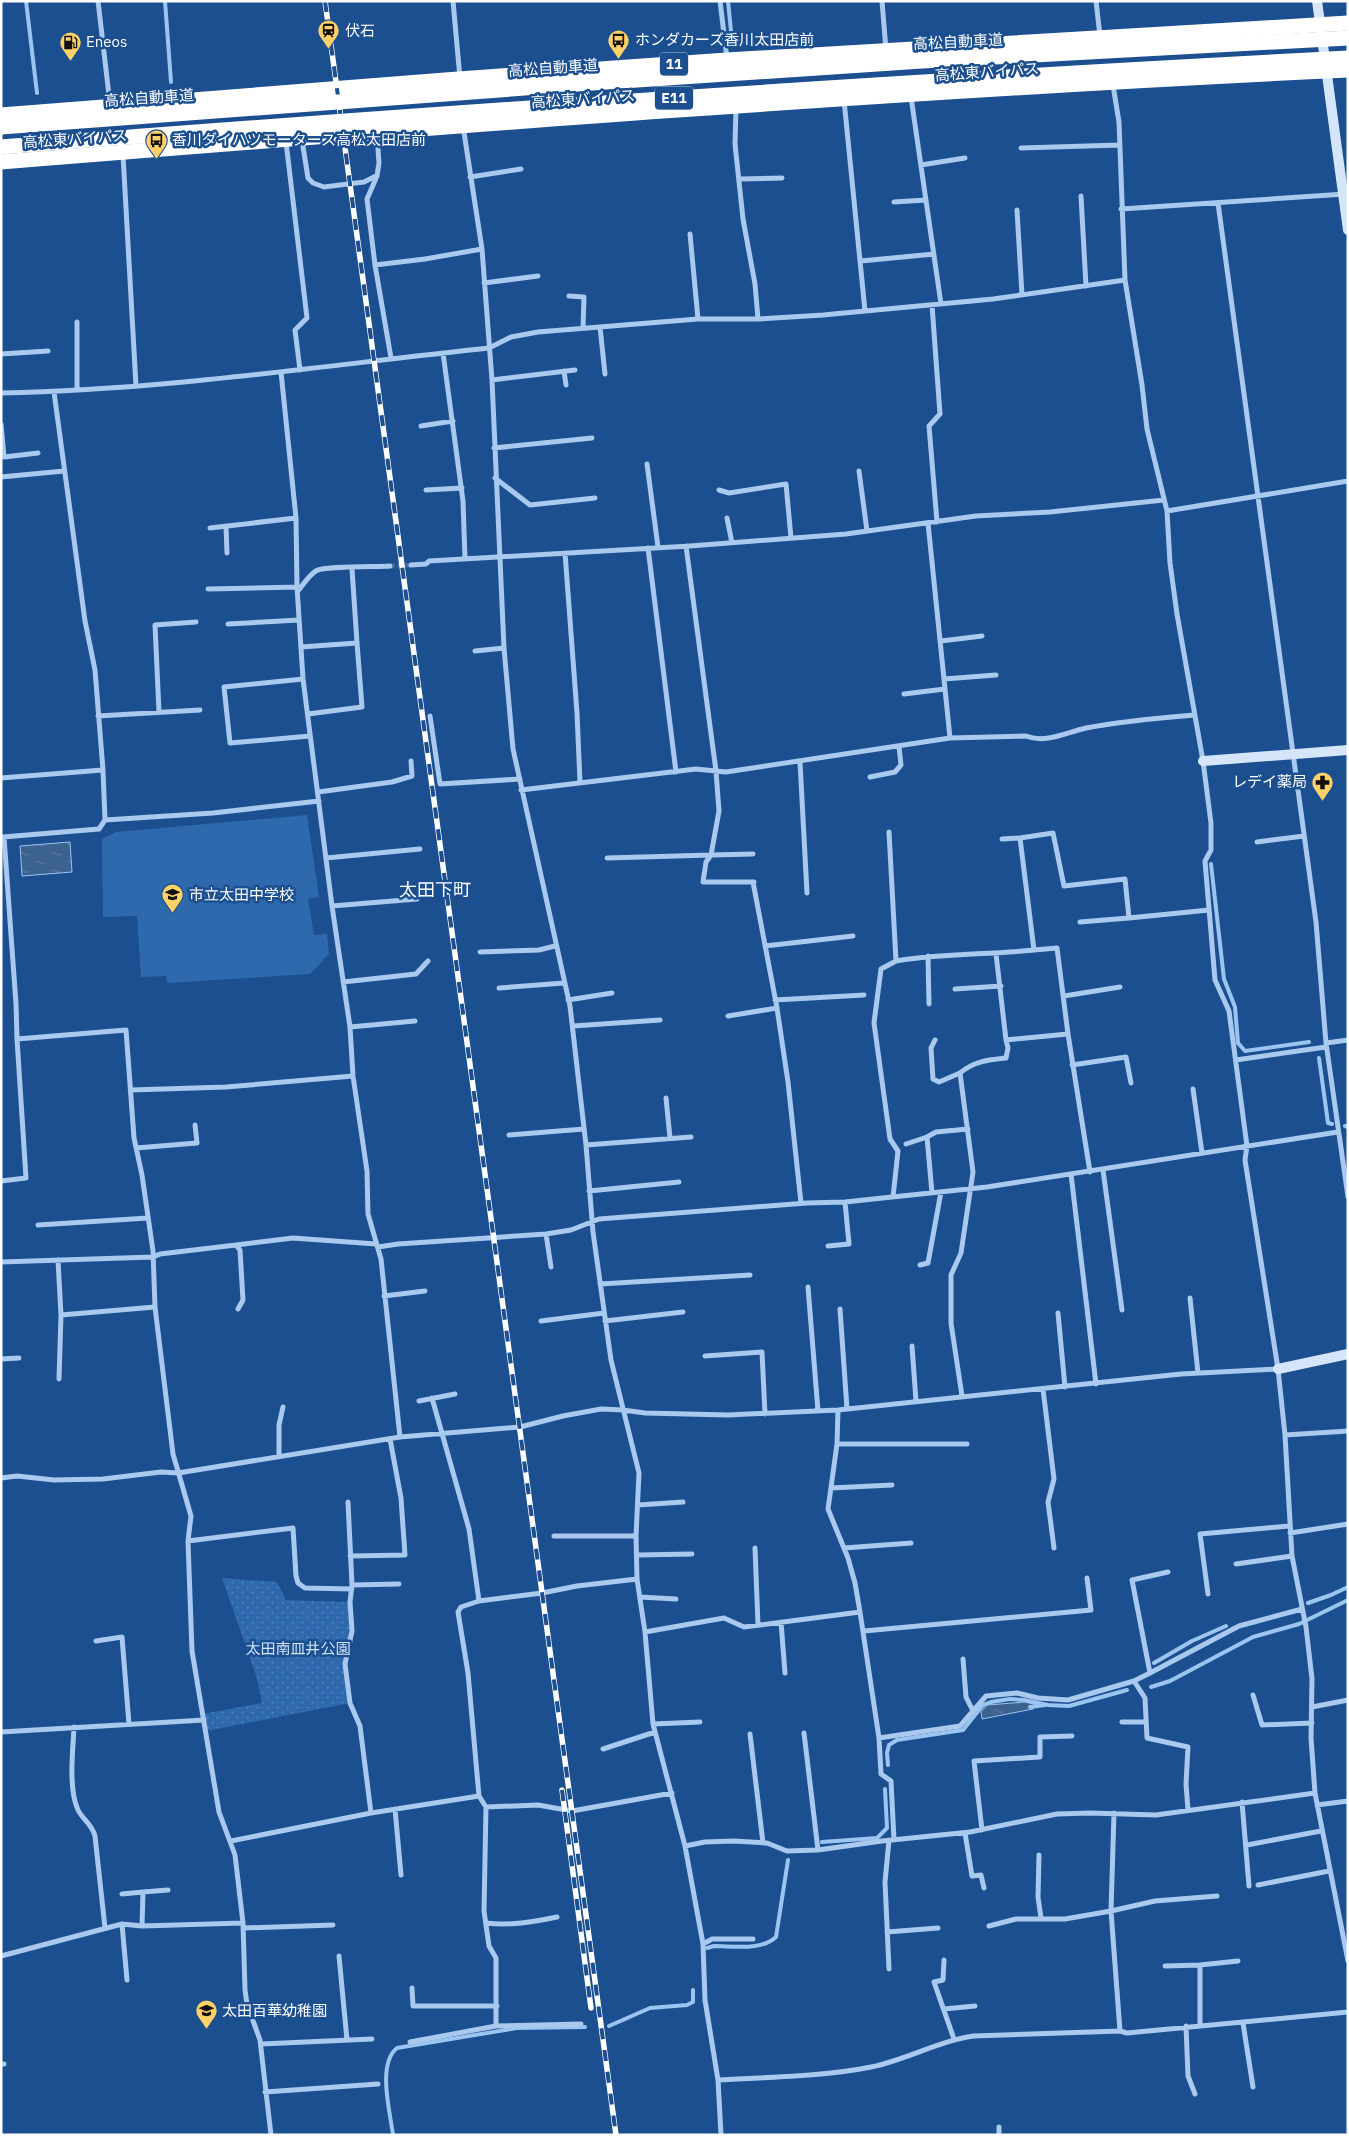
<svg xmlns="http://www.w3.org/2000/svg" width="1349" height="2136" font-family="'IBM Plex Sans','Noto Sans JP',sans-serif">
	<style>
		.grass { fill: url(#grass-dots) }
		.pitch { fill: #2e69ad }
		.water { fill: url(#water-ripples); stroke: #9cc4f0 }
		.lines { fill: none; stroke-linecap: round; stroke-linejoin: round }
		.stream { stroke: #9cc4f0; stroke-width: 4 }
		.street-tunnel { stroke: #3d69a0; stroke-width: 5; stroke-dasharray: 5 2.5; stroke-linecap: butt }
		.street { stroke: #a9c9ee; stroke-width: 5 }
		.secondary { stroke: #d6e6fa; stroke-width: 10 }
		.highway { stroke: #fff; stroke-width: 15 }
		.rail-casing { stroke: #fff; stroke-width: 5.5 }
		.rail { stroke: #1b4f8f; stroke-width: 4; stroke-dasharray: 11; stroke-linecap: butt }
		.highway-bridge { stroke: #fff; stroke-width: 15 }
		.labels { text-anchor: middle; stroke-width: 5; stroke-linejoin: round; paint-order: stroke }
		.shield { fill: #1b4f8f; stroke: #bbcadd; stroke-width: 1 }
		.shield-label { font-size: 14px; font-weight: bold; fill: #fff }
		.poi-label { font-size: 15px; fill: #fff; stroke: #1b4f8f; text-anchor: start }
		.street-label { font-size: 15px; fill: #fff; stroke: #1b4f8f }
		.park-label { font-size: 15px; fill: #cfe3fa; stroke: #1b4f8f }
		.quarter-label { font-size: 18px; fill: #fff; stroke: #1b4f8f }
	</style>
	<defs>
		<pattern id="grass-dots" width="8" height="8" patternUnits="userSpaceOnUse" patternTransform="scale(1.25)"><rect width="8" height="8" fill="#2e69ad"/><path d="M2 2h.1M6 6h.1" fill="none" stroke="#4d80b9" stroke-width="1.8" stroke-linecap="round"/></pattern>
		<pattern id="water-ripples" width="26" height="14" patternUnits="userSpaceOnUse" patternTransform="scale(1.25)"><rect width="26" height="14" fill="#3c6290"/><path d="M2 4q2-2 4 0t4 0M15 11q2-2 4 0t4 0" fill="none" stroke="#597aa1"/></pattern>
	</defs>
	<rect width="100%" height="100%" fill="#1b4f8f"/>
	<path class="grass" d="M222,1578L277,1582L286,1600L350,1602L352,1631L345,1664L350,1703L206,1731L203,1714L262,1703L256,1675Z"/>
	<path class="pitch" d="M307,815L319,897L308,899L314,935L327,934L329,954L310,974L167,983L166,976L141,977L137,916L103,917L102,839L116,832Z"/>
	<path class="water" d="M70,842L72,872L22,876L20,846Z
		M1025,1702L1034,1704L1033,1709L982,1719L981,1712L987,1705Z"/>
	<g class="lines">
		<path class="stream" d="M26,1L37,93
			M165,1L171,82
			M728,1L732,41
			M1211,864L1224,979L1235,1007L1238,1043L1245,1051L1309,1042
			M1319,1058L1328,1123L1332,1124
			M1345,1126L1348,1127
			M1308,1603L1331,1595L1348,1587
			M1154,1663L1192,1641L1226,1626
			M1151,1687L1170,1681L1253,1637L1299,1624L1348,1600
			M1030,1707L1045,1705
			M888,1765L887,1753L889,1745L897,1740L963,1730L983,1705L991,1702L1010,1699L1024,1700L1048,1705L1069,1706L1127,1690
			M822,1842L877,1838L887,1828L885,1789
			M707,1948L714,1946C733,1946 761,1951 776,1937L788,1860
			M609,2026L650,2008L687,2005L693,2002V1990
			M393,2135C390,2111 377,2064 397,2048L517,2028L585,2027"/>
		<path class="street-tunnel" d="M390,566L411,565"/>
		<path class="street" d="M98,1L110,104
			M453,1L460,78
			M720,1L727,59
			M882,1L886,50
			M1096,1L1100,36
			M1113,85L1119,122L1125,280L1142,385L1147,429L1167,511L1170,563L1177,614L1203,761L1211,823V850L1205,861L1215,980L1229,1011L1247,1146L1245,1160L1278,1369L1285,1435L1292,1556L1306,1627L1312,1679L1311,1738L1315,1793L1348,1961
			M911,97L941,304
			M844,100L865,311
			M736,108L735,144L743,219L755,284L758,319
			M463,126L482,249L492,380L504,648L513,749L570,1006L586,1145L593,1232L611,1360L639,1473L636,1536L637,1579L645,1632L653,1724L685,1846L703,1944L705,2000L718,2080L721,2135
			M377,135L379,163L377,176L367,199L375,265L391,358
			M302,140L308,178L313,183L324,187L364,182L376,176
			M286,142L307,318L295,330L300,370
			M1021,148L1120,145
			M123,155L136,386
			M921,165L965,158
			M470,177L521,169
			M740,179L782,178
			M1081,196L1086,286
			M894,202L926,200
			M1218,203L1316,922L1326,1043L1348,1197
			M1121,209L1345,194
			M1017,210L1022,295
			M690,234L698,319
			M861,261L934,254
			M375,265L425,259L482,249
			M484,283L538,276
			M569,296L584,297L583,328
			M932,305L940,414L929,426L937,522
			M600,327L605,374
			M443,353L463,501L465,559
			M1,354L48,351
			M564,371L566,385
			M281,372L296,518L297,587L303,679L332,906L350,1027L353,1076L367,1171L368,1214L381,1259L400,1437
			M492,380L575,370
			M77,390V322
			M54,392L85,621L95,670L103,770L105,820L213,813L319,801
			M1,393C165,390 327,365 489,348L511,337L538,332L698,319H758L823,315L993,299L1125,280
			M1,424L4,457L38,453
			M421,426L453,421
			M494,448L592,438
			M647,464L658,547
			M859,471L867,531
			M1,477L64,471
			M495,478L530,505L595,498
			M426,490L462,488
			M719,490L729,493L786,484L791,538
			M1167,511L1348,481
			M727,518L732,543
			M226,526L227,553
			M210,528L296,518
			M648,548L676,772
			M565,553L577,713L580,782
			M411,565L426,564L429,561L690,546L846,534L976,516L1050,512L1164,500
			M352,569L357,643
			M208,589L297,587
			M298,591C303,585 309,575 316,571C322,566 377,567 390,566
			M228,624L299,620
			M941,641L982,636
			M301,647L357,643L362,707L308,714
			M475,651L504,648
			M303,679L224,687L230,743L310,736
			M944,679L996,675
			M904,694L945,689
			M159,712L155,625L196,622
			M98,716L200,710
			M430,716L440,784L520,779
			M950,738L1026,736C1045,744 1068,732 1086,728C1121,721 1158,718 1194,715
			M800,762L807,893
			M870,777L895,772L901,765L899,746
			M1,778L103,770
			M521,790L696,769L726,772L950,738L928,523
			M318,792L392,782L412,776L411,761
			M889,832L896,961C942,953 988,955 1034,950
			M3,837L99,829L105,820
			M1020,838L1053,833L1064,886L1125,879L1129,918L1209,910
			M1002,839L1020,838L1034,950L1057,948L1068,1034L1090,1172
			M1257,842L1304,836
			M753,854L711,855L706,862L703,882H754
			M326,858L420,849
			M607,858L711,855L719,811L716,771L686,546
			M753,882L777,1008L788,1082L801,1203
			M332,906L417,899
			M1080,922L1129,918
			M765,946L853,936
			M480,952L539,950L555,946
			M996,954L1006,1040L1068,1034
			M928,956L929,1004
			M343,982L416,974L428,961
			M499,988L564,983
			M955,989L1001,986
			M1064,996L1120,987
			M568,1000L612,993
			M775,1000L864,995
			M728,1016L777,1008
			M573,1026L660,1020
			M350,1027L415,1021
			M17,1039L126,1030L134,1138L142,1175L153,1251L155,1307L173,1454L191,1516L188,1541L192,1651L219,1812L235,1855L243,1923L245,1990L247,2004L260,2040L271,2135
			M935,1040L931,1048L933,1079L939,1082L960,1073
			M1326,1043L1348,1040
			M1236,1060L1326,1047
			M1072,1065L1126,1057L1131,1083
			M1193,1089L1202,1153
			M131,1090L226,1087L353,1076
			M666,1098L670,1138
			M509,1135L584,1129
			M906,1144L927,1137
			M586,1145L691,1137
			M136,1148L197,1143L195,1125
			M1103,1170L1122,1310
			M1071,1174L1096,1384
			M1,1181L26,1178L17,1039L16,1004L4,837
			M589,1191L679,1182
			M932,1193L927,1137L936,1132L968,1129
			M893,1197L898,1151L890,1139L874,1023L881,969L896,961
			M38,1225L148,1218
			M236,1245L293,1238L376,1244
			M828,1246L849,1244L845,1202
			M378,1247L398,1244L546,1234
			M58,1260L61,1315
			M1,1262L153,1257L160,1254L236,1245L240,1250L243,1300L238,1309
			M920,1265L928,1263L941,1192
			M551,1267L546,1234L571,1230L599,1219L807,1203L845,1202L987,1187L1338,1132
			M600,1284L750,1275
			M808,1287L818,1411
			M384,1296L425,1291
			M1190,1298L1198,1373
			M840,1309L847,1409
			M1058,1313L1065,1387
			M541,1321L604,1313
			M605,1321L683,1312
			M912,1346L916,1401
			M705,1356L762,1352L765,1414
			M1,1359L19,1358
			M59,1379L61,1315L155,1307
			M1043,1389L1054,1479L1048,1502L1054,1548
			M962,1396L951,1323V1275L961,1253L973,1172L960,1073C974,1061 988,1060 1006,1058L1008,1048L1006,1040
			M432,1398L469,1529L479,1601
			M419,1401L455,1394
			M838,1410L837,1444L828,1509L848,1558L855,1583L860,1612
			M1285,1435L1348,1431
			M837,1444H967
			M279,1456V1425L283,1407
			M1,1478L17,1476L54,1480L103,1479L161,1472L178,1473L400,1437L520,1427L563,1416L601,1409L623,1410L645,1413L728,1415L838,1410L1181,1374L1278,1369
			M831,1488L892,1485
			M348,1502L352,1585L350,1602L352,1631L345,1664L350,1703L360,1726L371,1813
			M638,1505L683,1502
			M1290,1533L1348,1524
			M554,1536H636
			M188,1541L293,1528L296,1576L298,1583L305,1588L352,1589
			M755,1548L758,1625
			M844,1548L911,1543
			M637,1555L692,1554
			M350,1556L405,1555L401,1498L390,1439
			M1236,1564L1292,1556
			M1168,1572L1132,1580L1150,1673L1239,1626L1302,1609
			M352,1585L399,1584
			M1208,1594L1200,1534L1289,1526
			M640,1597L676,1599
			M781,1622L785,1673
			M864,1631L1091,1610L1087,1578
			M645,1632L724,1618L744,1627L860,1612L879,1738
			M96,1641L122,1637L129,1724
			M963,1659L966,1697L973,1711
			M1134,1681L1145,1698L1147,1738L1188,1747L1186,1784L1188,1810
			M1253,1695L1262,1725L1312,1723
			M1312,1707L1348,1700
			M1122,1722H1146
			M653,1724L700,1722
			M74,1727C73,1750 68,1788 78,1810C83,1820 92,1824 95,1836L105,1928
			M1,1732L204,1720
			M804,1733L818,1850
			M750,1734L763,1843
			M603,1749L655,1732
			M479,1796L468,1673L458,1612L461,1607L479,1601L542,1593L577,1586L637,1579
			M1242,1802L1249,1886
			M1317,1805L1348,1801
			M395,1809L401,1875
			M982,1830L974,1761L1040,1757V1737L1072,1736
			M965,1833L972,1876L981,1875L984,1888
			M889,1840L885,1882L889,1969
			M894,1840L891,1781L881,1774L879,1738L960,1726L986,1696L1017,1693L1038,1698L1068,1700L1134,1681L1150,1673
			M231,1841L371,1813L479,1796L486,1807
			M1247,1845L1321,1831
			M685,1846L705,1842L734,1841L767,1843L787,1851L818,1850L882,1841L970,1832L1057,1814L1090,1813L1156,1815L1315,1793
			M1039,1855L1038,1897L1041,1918
			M1258,1885L1329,1871
			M122,1894L143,1892
			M486,1923C510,1926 533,1922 557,1917
			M122,1924L127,1980
			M142,1926L143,1892L168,1890
			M989,1926L1016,1919H1065L1111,1911L1114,1813
			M243,1928L333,1925
			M887,1932L938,1928
			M703,1944L712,1939H753
			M1,1956L122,1924L142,1926L243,1923
			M339,1956L347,2040
			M944,1960L943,1980L934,1982L954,2039
			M1200,1965L1238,1961
			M1165,1966L1200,1965V2025
			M412,1988L413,2006H497
			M944,2009L975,2006
			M1243,2023L1253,2087
			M496,2026V1958L489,1946L484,1911L486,1807L538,1805L572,1811L672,1793
			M1186,2026L1188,2076L1195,2094
			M1120,2031L1111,1911L1155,1901L1217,1896
			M410,2042L496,2026L581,2024
			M261,2044L372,2039
			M1,2064H4
			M718,2080C768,2077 821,2077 871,2067C906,2060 938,2041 974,2036L1120,2031L1127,2033L1348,2012
			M265,2092L378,2084
			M999,2127V2135"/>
		<path class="secondary" d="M1317,1L1348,230
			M1203,761L1348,750
			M1278,1369L1348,1354"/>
		<path class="highway" d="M1,115L445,80L727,60L1348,23
			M1,162C450,126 898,91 1348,70"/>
		<defs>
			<path id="rail" d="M325,1L616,2135
				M562,1790L591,2008"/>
		</defs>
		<use href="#rail" class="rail-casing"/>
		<use href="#rail" class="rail"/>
		<path class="highway-bridge" d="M1,127L592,83L922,61L1348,38
			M1,147C450,112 898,81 1348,58"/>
	</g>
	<defs>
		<symbol id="station-pin" viewBox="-11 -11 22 30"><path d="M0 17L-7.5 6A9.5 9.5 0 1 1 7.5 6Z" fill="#ffd166" stroke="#1b4f8f"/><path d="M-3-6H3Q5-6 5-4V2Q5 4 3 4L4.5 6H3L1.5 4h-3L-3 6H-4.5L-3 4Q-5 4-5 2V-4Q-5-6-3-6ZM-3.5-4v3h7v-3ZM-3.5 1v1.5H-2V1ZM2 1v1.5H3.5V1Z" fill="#111"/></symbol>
		<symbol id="bus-pin" viewBox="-11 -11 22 30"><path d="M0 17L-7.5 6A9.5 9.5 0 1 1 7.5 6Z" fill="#ffd166" stroke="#1b4f8f"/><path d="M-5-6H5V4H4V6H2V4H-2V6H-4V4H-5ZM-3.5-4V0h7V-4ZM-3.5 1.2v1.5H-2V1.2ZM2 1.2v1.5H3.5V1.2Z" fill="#111"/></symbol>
		<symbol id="fuel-pin" viewBox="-11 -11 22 30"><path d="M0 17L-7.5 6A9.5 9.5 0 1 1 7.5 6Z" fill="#ffd166" stroke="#1b4f8f"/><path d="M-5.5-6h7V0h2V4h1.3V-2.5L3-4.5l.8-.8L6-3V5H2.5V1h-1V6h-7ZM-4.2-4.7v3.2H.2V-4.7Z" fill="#111"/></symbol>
		<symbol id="pharmacy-pin" viewBox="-11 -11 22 30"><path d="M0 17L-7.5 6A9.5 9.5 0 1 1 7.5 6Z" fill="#ffd166" stroke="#1b4f8f"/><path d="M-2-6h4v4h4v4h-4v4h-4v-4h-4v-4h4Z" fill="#111"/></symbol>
		<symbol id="school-pin" viewBox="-11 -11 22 30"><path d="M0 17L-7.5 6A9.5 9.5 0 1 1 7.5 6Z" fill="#ffd166" stroke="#1b4f8f"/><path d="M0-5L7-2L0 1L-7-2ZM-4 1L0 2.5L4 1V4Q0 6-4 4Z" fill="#111"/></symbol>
	</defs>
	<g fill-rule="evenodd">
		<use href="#station-pin" x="316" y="18" width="25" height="34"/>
		<use href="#bus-pin" x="606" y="28" width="25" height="34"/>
		<use href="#fuel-pin" x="58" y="30" width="25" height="34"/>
		<use href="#bus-pin" x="144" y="128" width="25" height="34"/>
		<use href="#pharmacy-pin" x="1310" y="770" width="25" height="34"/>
		<use href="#school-pin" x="160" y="882" width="25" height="34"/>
		<use href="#school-pin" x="194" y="1998" width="25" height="34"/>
	</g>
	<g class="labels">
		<g class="shield">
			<rect x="660" y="52.5" width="28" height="23" rx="4"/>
			<rect x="655" y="86.5" width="38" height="23" rx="4"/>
		</g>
		<g class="shield-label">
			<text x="674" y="69">11</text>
			<text x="674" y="103">E11</text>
		</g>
		<g class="poi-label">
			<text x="345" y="36">伏石</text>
			<text x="635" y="45">ホンダカーズ香川太田店前</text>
			<text x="86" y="47">Eneos</text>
			<text x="172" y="145">香川ダイハツモータース高松太田店前</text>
			<text x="1307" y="787" text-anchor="end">レデイ薬局</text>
			<text x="189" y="900">市立太田中学校</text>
			<text x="222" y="2016">太田百華幼稚園</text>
		</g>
		<g class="street-label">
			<text transform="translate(958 42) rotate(-3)" y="5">高松自動車道</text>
			<text transform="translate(553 68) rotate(-4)" y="5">高松自動車道</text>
			<text transform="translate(987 72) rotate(-4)" y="5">高松東バイパス</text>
			<text transform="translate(149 98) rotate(-4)" y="5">高松自動車道</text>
			<text transform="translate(583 99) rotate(-4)" y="5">高松東バイパス</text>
			<text transform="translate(75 139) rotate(-4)" y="5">高松東バイパス</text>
		</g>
		<g class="park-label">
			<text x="298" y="1654">太田南皿井公園</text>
		</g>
		<g class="quarter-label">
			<text x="435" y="896">太田下町</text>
		</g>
	</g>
	<rect width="1349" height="2136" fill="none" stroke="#ffffff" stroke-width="5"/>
</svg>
